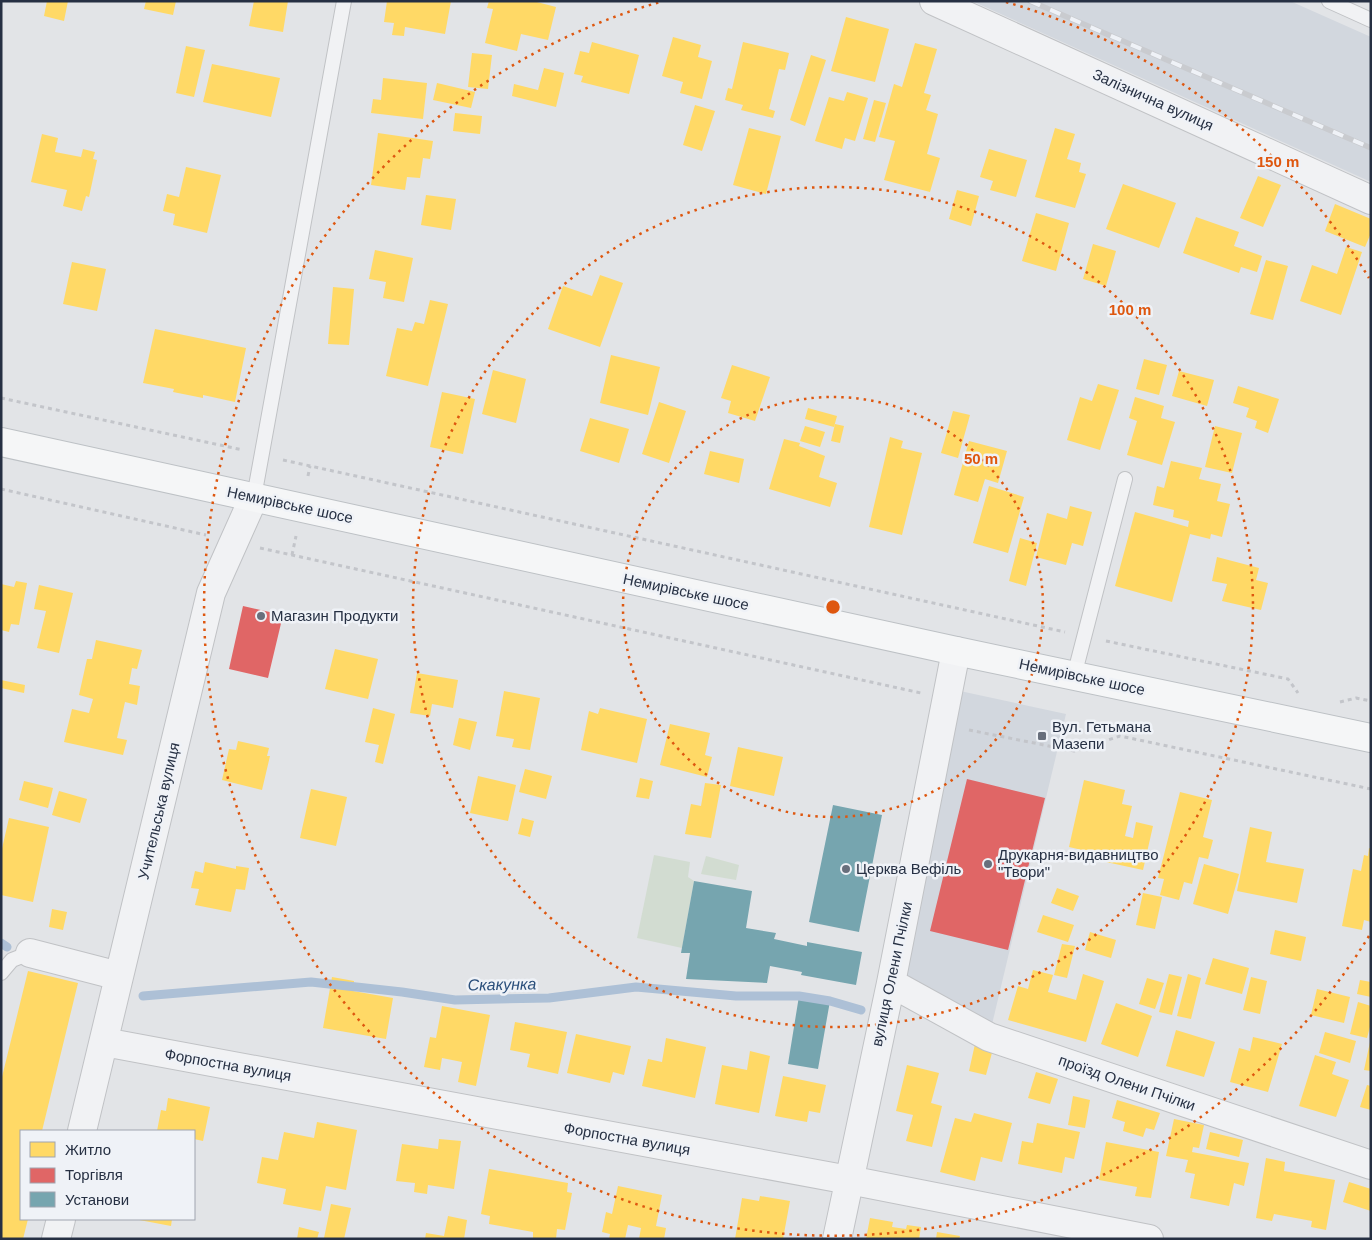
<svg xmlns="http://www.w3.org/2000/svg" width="1372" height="1240" font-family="Helvetica,sans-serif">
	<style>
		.built { fill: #d2d7de }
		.green { fill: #d2dcd1 }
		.homes { fill: #ffd966 }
		.shops { fill: #e06666 }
		.public { fill: #76a5af }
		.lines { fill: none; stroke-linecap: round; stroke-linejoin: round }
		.stream { stroke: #adc0d6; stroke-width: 9 }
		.lane-casing { stroke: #c0c2c5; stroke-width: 16 }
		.street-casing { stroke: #c0c2c5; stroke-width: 30 }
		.primary-casing { stroke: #bdc1c5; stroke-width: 30 }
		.path { stroke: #c3c5ca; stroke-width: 3; stroke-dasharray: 4 4; stroke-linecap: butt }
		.lane { stroke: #f1f2f4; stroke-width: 14 }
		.street { stroke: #f1f2f4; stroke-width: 28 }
		.primary { stroke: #f5f6f7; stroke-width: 28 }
		.rail-casing { stroke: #c9cbcf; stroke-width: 5.5 }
		.rail { stroke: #eff2f7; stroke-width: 4; stroke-dasharray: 11; stroke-linecap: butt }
		.ring { fill: none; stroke: #de570f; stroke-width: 2.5; stroke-dasharray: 2.5 5 }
		.poi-dot { fill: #686f7c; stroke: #eff2f7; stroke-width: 2 }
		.labels { text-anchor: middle; stroke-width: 5; stroke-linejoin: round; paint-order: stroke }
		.street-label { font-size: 15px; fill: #263043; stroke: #eff2f7 }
		.poi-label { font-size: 15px; fill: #263043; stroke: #eff2f7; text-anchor: start }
		.water-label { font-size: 16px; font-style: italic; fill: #2b4f7b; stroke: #eff2f7 }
		.centre { fill: #de570f; stroke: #eff2f7; stroke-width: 2.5 }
		.ring-label { font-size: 15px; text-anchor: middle; font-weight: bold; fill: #de570f; stroke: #eff2f7; stroke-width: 5; stroke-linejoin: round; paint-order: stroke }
	</style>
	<rect width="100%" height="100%" fill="#e2e4e7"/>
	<path class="built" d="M972,1H1290L1371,37V182Z
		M960,691L1066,714L989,1037L891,983Z"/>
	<path class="green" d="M654,855L690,862L688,877L694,881L682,948L637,938Z
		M706,856L739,865L736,880L701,874Z"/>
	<path class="homes" d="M47,1H68L64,21L44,16Z
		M146,1H176L173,15L144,9Z
		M254,1H288L283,32L249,26Z
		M387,1H451L445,34L405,27L404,36L392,35L394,23L384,22Z
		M489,1H533L556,7L548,40L521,34L517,51L485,43L493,9L487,8Z
		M846,17L889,29L875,82L831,71Z
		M673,37L701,45L698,57L712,61L702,99L680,93L683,82L662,76Z
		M592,42L639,55L629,94L581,82L583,76L574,74L580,51L589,53Z
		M743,42L789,53L785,70L779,69L769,109L775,111L773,118L741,110L743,105L725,100L728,88L732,89Z
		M915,43L937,49L924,93L931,95L926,110L938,114L927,154L940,158L930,192L884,180L895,141L879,137L894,84L902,87Z
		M186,46L205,50L194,97L176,93Z
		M472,53L492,55L488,89L468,87Z
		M811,55L826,60L805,126L790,120Z
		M212,64L280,78L271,117L203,102Z
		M544,68L564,73L556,107L512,96L514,84L538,90Z
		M383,78L427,83L423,119L371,113L373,99L381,100Z
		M437,83L475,92L471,108L433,100Z
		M847,92L868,98L855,141L845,138L842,149L815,141L829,97L844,101Z
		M874,100L886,103L875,142L863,139Z
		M695,105L715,111L702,151L683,145Z
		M455,113L482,116L480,134L453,131Z
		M749,128L781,136L766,194L733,185Z
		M1055,128L1075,134L1067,159L1081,163L1079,172L1086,174L1075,208L1035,197Z
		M378,133L433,141L430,159L423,158L420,178L407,177L405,190L371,185Z
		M42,134L58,138L55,152L81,157L83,149L95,152L93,159L97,160L89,197L86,196L82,211L63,206L67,190L31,182Z
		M989,149L1027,160L1016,197L990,190L993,181L980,177Z
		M186,167L221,175L207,233L173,225L175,214L163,211L167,194L179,197Z
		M1258,176L1281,185L1263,227L1240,218Z
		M1123,184L1176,203L1159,248L1106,229Z
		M957,190L979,196L971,226L949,219Z
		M426,195L456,199L451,230L421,225Z
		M1335,204L1371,219V233L1365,247L1325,231Z
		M1036,213L1069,223L1056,271L1022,261Z
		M1196,217L1239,232L1234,246L1262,256L1257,272L1241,267L1239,273L1183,253Z
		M1093,244L1116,251L1106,286L1083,279Z
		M1346,247L1362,252L1341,315L1300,301L1312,265L1337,274Z
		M375,250L413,258L404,302L383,298L386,282L369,279Z
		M1266,260L1288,266L1273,320L1250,314Z
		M72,262L106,269L97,311L63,304Z
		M600,275L623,283L600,347L548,329L563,286L592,296Z
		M333,287L354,289L349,345L328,344Z
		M430,300L448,304L428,386L386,376L397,328L412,331L415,322L424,324Z
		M155,329L246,348L235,402L203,395V398L173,392L174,389L143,383Z
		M611,355L660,367L648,415L600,403Z
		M1144,359L1167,365L1159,395L1136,389Z
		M732,365L770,377L755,421L728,413L731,401L721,398Z
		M493,370L526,379L516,423L482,414Z
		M1179,371L1214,380L1207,406L1172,396Z
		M1098,384L1119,390L1100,450L1067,440L1080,397L1092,401Z
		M1238,386L1279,399L1268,433L1255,428L1257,421L1246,417L1249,408L1233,403Z
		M442,392L475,399L463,454L430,447Z
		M1135,397L1164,406L1161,418L1175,422L1162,465L1127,455L1137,421L1129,418Z
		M659,402L686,411L669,463L642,454Z
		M808,408L837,416L834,427L805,419Z
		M953,411L970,415L958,458L941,453Z
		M590,418L629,429L619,463L580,451Z
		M835,424L844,426L840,443L831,441Z
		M805,426L825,432L820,447L800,441Z
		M1215,426L1242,433L1232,473L1205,467Z
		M890,437L903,441L901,448L922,453L902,535L869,527Z
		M784,439L800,443L799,446L825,456L819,477L837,483L830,507L769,489Z
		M969,441L1007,451L998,483L985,479L978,502L954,495Z
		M710,451L744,459L739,483L704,474Z
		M1171,461L1202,468L1199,479L1221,484L1217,501L1230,504L1222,537L1211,534L1210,539L1190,534L1172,602L1115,586L1135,512L1188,527L1189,521L1173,517L1174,510L1153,505L1157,486L1164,488Z
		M989,486L1024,497L1008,553L973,543Z
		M1070,506L1092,512L1083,546L1072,543L1066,565L1036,557L1047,513L1067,519Z
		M1020,538L1037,543L1026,586L1009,581Z
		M1217,557L1259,568L1256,580L1268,583L1261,610L1222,601L1227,584L1212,581Z
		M16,581L27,583L19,625L11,624L9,632L1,630V584L14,587Z
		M39,585L73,593L59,653L37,648L46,611L34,609Z
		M96,640L142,650L137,669L132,668L129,684L140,686L137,705L125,702L117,738L127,740L123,755L64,742L72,709L89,713L93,699L79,695L87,659H92Z
		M335,649L378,659L368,699L325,689Z
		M417,673L458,680L453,708L432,704L430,716L410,713Z
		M1,680L25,685L24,693L1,688Z
		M504,691L540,698L530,750L512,747L514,739L496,736Z
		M373,708L395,714L383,764L375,762L379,745L365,742Z
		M600,708L647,719L637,763L581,750L589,711L598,714Z
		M459,718L477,722L470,750L453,745Z
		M670,724L710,733L705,755L712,757L707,777L660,765Z
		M238,741L269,748L267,756H270L262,790L222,780L229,749L236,750Z
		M738,747L783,757L774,796L730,786Z
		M525,769L552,776L546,799L519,792Z
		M478,776L516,785L508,821L470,813Z
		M640,778L653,781L649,799L636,797Z
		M1084,780L1125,790L1122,804L1132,806L1125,836L1133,838L1136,822L1153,826L1143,870L1106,862L1108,856L1069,847Z
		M24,781L53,788L48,808L19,800Z
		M705,783L721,785L711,838L685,834L691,804L701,806Z
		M311,789L347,797L336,846L300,838Z
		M59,791L87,799L80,823L52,815Z
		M1180,792L1212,800L1203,837L1213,840L1208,859L1199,857L1192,884L1184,882L1179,900L1160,895L1164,879L1158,878Z
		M9,818L49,827L33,902L1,895V853Z
		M522,818L534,821L530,837L518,834Z
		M1250,827L1272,832L1266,862L1304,869L1297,903L1237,891Z
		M1369,848L1371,849V922L1364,920L1362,930L1342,926L1353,869L1361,871L1364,855L1368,856Z
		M205,862L236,869V866L249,868L245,890L236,889L231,912L195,905L199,889L191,888L195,871L203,873Z
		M1204,864L1239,874L1228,914L1193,904Z
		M1057,888L1079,896L1073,911L1051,903Z
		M1143,893L1162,897L1155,929L1136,925Z
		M52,909L67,912L63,930L49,927Z
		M1043,915L1074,925L1068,942L1037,932Z
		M1275,930L1306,937L1301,961L1270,954Z
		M1090,932L1116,940L1111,958L1085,950Z
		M1062,944L1075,946L1067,978L1054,975Z
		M1213,958L1249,968L1242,994L1205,984Z
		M1033,970L1053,975L1048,992L1076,1000L1083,974L1104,981L1086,1042L1008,1020L1018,986L1028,989Z
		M28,971L78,983L42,1131H21V1219H28L23,1239H1V1081Z
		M1169,974L1182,977L1172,1015L1159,1012Z
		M1188,974L1201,978L1191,1019L1177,1016Z
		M332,977L354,981L353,991L393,998L386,1039L323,1028Z
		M1251,977L1267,981L1260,1014L1243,1010Z
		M1147,978L1164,983L1155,1009L1139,1004Z
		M1360,980L1371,982V997L1357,994Z
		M1317,989L1350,997L1344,1023L1311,1015Z
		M1358,1002L1371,1006V1023L1367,1038L1350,1034Z
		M1116,1003L1152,1016L1138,1057L1101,1044Z
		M442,1006L490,1015L476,1086L458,1082L462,1062L442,1058L440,1070L424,1067L430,1037L436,1038Z
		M515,1022L567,1032L558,1074L527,1067L530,1054L510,1050Z
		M1176,1030L1215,1042L1204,1077L1166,1066Z
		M1325,1032L1356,1041L1350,1063L1319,1053Z
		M576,1034L631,1046L624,1075L613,1072L610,1083L567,1073Z
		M1253,1037L1282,1044L1268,1092L1230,1082L1239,1048L1250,1051Z
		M666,1038L706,1047L695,1098L642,1086L648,1059L662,1062Z
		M1370,1042H1371V1071L1364,1070Z
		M975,1044L993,1049L986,1075L969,1071Z
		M750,1051L770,1056L759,1113L715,1104L722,1065L747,1070Z
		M1315,1055L1336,1062L1332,1074L1349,1080L1336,1117L1299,1106Z
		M907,1065L939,1073L931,1103L942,1106L932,1147L906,1141L913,1115L896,1111Z
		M1036,1072L1058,1079L1050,1104L1028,1098Z
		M783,1076L826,1085L820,1113L809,1111L807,1122L775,1116Z
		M1367,1085L1371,1086V1110L1360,1107Z
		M1073,1096L1090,1100L1085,1128L1068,1125Z
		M168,1098L210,1107L203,1141L194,1139V1131H157L161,1110L166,1111Z
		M1117,1100L1160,1113L1154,1130L1146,1128L1143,1137L1123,1131L1125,1122L1112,1118Z
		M974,1113L1012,1123L1002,1162L981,1157L975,1181L940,1172L955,1118L971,1122Z
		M1174,1119L1204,1125L1199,1148L1193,1147L1192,1152L1249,1163L1244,1186L1234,1183L1229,1206L1190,1198L1195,1174L1185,1172L1188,1160L1166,1156Z
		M317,1122L357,1130L346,1190L326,1186L321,1211L283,1204L286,1189L257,1183L262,1157L278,1160L284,1132L314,1138Z
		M1037,1123L1080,1132L1074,1159L1065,1157L1062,1173L1018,1164L1022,1141L1033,1143Z
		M1210,1132L1243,1140L1239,1157L1206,1149Z
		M439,1139L461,1141L454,1189L428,1185L427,1194L414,1192L415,1183L396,1181L402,1144L438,1149Z
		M1106,1142L1159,1152L1151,1198L1135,1196L1137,1187L1099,1180Z
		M1266,1158L1285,1162L1284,1171L1335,1180L1326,1230L1311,1227L1312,1221L1274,1214L1272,1221L1256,1218Z
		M489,1169L568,1183L567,1192L572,1193L565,1230L557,1229L556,1239H533V1232L489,1224L490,1216L481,1214Z
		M1349,1182L1371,1189V1211L1343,1202Z
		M618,1186L662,1195L656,1226L666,1228L664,1239H639L641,1228L628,1225L625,1239H609L610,1234L602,1232L606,1212L612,1214Z
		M760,1196L790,1201L783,1239H735L742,1198L759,1201Z
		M331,1204L351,1208L344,1239L324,1238Z
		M448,1216L467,1220L464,1239H425L426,1233L444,1236Z
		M870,1218L893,1222L892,1227L906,1229L907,1225L921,1227L919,1239H866Z
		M134,1219H172L171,1226Z
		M299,1227L319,1232L317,1239H297Z
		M937,1232L960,1236L959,1239H936Z"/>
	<path class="shops" d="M243,606L283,615L268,678L229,669Z
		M967,779L1045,798L1008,950L930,931Z"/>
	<path class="public" d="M833,805L882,815L859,932L809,922Z
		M694,881L752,891L746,928L776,933L774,939L807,946V942L862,952L856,985L801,975L802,972L770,966L767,983L686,979L690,953H681Z
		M799,996L830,1001L818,1069L788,1064Z"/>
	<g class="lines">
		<path class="stream" d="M1,943L7,947
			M143,996L311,982L402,992L455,1000L549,998L636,987L736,996H799L830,1001L861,1010"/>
		<defs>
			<path id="lane" d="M1329,1L1371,20
				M254,497L344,1
				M1074,676L1125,479
				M1,973L12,960L30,953"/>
			<path id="street" d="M934,1L1371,200
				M30,953L119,976
				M891,983L989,1037L1371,1165
				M104,1042L849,1180L1149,1239
				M82,1131L211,593L254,497
				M56,1239L61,1219
				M837,1239L891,983L956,651"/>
			<path id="primary" d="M1,442L956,651L1371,738"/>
		</defs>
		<use href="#lane" class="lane-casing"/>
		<use href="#street" class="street-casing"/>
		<use href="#primary" class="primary-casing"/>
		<path class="path" d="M1,398L243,450
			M283,460L1065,632
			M308,476L310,466
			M1,489L206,535
			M260,548L921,693
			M292,555L296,536
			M1106,641L1288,679L1298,693
			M1340,702L1356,698L1371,701
			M969,730L1074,751L1120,736L1371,789"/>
		<use href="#lane" class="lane"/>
		<use href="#street" class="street"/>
		<use href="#primary" class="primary"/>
		<defs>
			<path id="rail" d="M1030,1L1371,148"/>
		</defs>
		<use href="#rail" class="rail-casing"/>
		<use href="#rail" class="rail"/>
	</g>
	<g class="ring">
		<circle cx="833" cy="607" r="210"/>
		<circle cx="833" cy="607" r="420"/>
		<path d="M1369 936A629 629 0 1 1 660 2M1006 2A629 629 0 0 1 1369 278"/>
	</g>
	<g class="poi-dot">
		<circle cx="261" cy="616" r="5"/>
		<rect x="1037" y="731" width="10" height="10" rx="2.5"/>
		<circle cx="988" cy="864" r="5"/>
		<circle cx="846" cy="869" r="5"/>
	</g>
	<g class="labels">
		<g class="street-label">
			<text transform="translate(1153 100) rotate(24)" y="5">Залізнична вулиця</text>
			<text transform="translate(290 505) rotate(12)" y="5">Немирівське шосе</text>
			<text transform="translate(686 592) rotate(12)" y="5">Немирівське шосе</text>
			<text transform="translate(1082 677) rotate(12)" y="5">Немирівське шосе</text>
			<text transform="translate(159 811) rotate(-77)" y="5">Учительська вулиця</text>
			<text transform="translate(892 974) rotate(-78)" y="5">вулиця Олени Пчілки</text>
			<text transform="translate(228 1065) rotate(10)" y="5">Форпостна вулиця</text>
			<text transform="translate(1127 1083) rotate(19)" y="5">проїзд Олени Пчілки</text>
			<text transform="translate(627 1139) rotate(10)" y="5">Форпостна вулиця</text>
		</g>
		<g class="poi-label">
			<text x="271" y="621">Магазин Продукти</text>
			<text x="1052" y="732">Вул. Гетьмана<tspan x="1052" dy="17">Мазепи</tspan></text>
			<text x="998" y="860">Друкарня-видавництво<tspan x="998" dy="17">"Твори"</tspan></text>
			<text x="856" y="874">Церква Вефіль</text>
		</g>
		<g class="water-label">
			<text transform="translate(502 984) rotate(-1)" y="6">Скакунка</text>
		</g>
	</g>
	<circle cx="833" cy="607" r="8" class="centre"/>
	<g class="ring-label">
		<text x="1278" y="167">150 m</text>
		<text x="1130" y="315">100 m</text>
		<text x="981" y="464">50 m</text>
	</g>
	<rect width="1372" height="1240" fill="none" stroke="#263043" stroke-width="5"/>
	<rect x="20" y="1130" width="175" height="90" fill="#eff2f7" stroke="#9fa4af"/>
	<rect x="30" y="1142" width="25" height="15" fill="#ffd966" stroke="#9fa4af"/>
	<text x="65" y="1155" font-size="15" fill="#263043">Житло</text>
	<rect x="30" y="1168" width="25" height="15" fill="#e06666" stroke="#9fa4af"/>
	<text x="65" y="1180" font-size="15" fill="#263043">Торгівля</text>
	<rect x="30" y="1192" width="25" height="15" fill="#76a5af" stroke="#9fa4af"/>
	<text x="65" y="1205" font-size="15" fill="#263043">Установи</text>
</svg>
